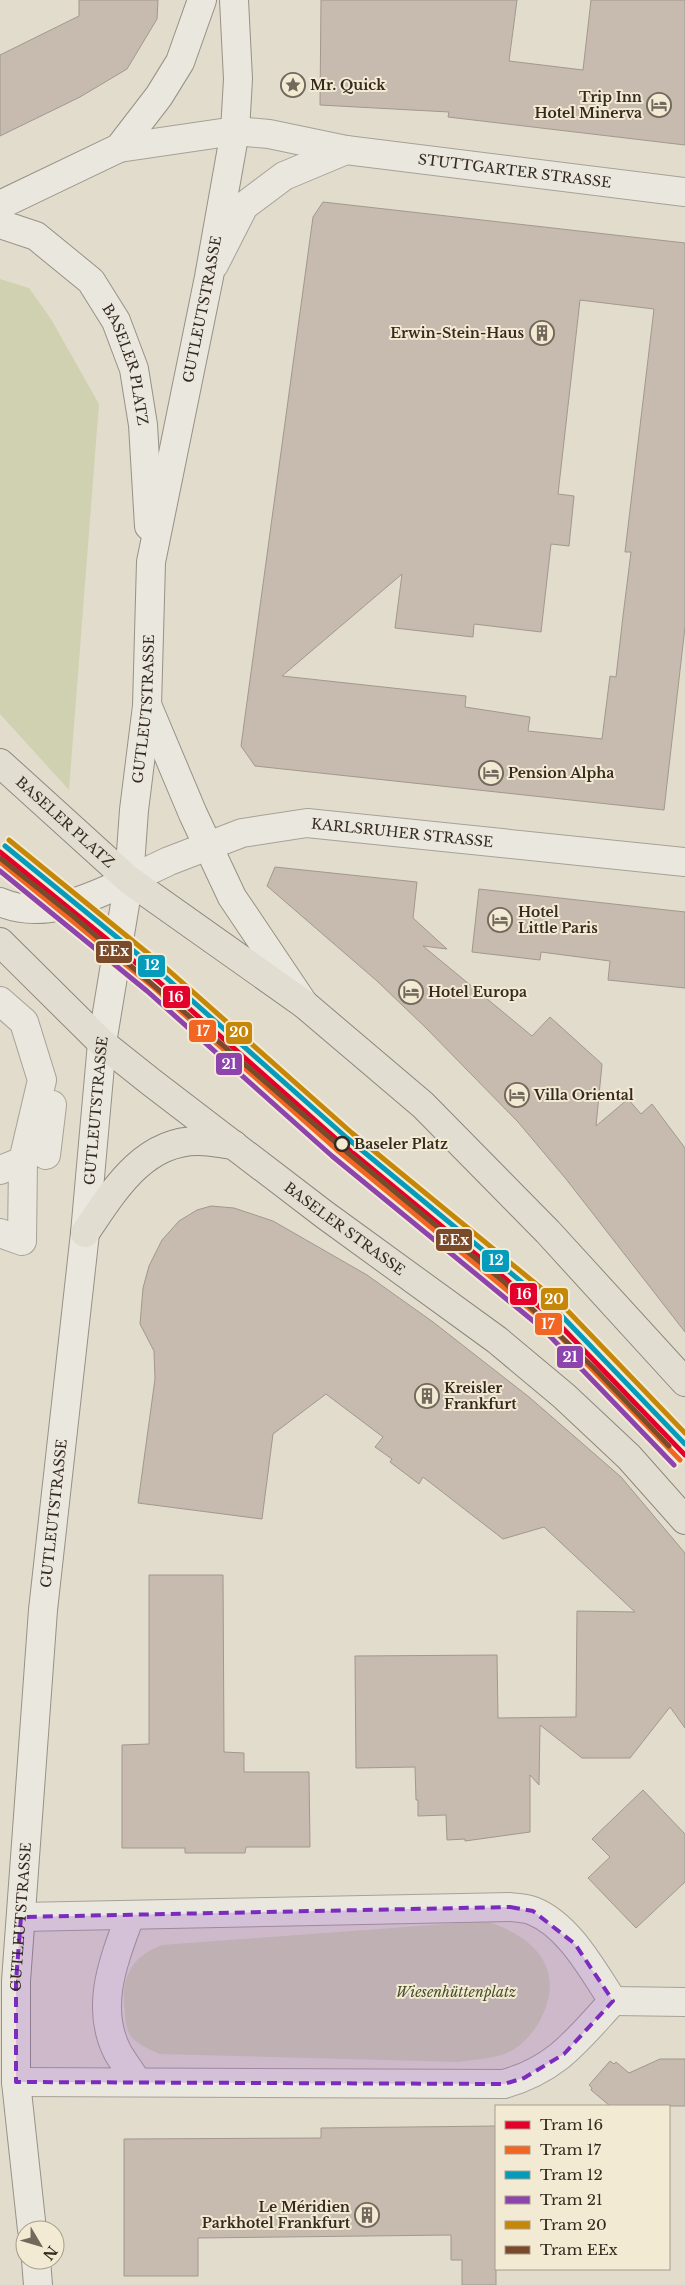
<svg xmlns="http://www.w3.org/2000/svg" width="685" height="2285" font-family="'Libre Baskerville',serif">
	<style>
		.green { fill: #d0d1b1 }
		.building { fill: #c6bbae; stroke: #a2988d; fill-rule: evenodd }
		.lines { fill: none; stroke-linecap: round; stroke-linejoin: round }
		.street-casing { stroke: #a7a197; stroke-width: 30 }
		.secondary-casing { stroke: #979186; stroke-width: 30 }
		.primary-casing { stroke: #8d877d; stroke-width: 30 }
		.street { stroke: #eae7df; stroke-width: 28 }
		.secondary { stroke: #eae7df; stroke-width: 28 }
		.primary { stroke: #e2ddd1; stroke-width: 28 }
		.tram-1-casing { stroke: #f3ead4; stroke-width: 9 }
		.tram-2-casing { stroke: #f3ead4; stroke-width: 9 }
		.tram-3-casing { stroke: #f3ead4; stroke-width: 9 }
		.tram-4-casing { stroke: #f3ead4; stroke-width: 9 }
		.tram-5-casing { stroke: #f3ead4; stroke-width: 9 }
		.tram-6-casing { stroke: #f3ead4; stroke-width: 9 }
		.tram-1 { stroke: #e4002b; stroke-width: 5 }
		.tram-2 { stroke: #f26522; stroke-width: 5 }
		.tram-3 { stroke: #059cbc; stroke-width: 5 }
		.tram-4 { stroke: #8e44ad; stroke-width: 5 }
		.tram-5 { stroke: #c68708; stroke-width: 5 }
		.tram-6 { stroke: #7a4b2a; stroke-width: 5 }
		.marked { fill: #7b2cbf; fill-opacity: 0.2; stroke: #7b2cbf; stroke-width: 4; stroke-dasharray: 10 6; stroke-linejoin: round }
		.stop-dot { fill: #f3ead4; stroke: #352a1f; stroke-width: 2.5 }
		.labels { text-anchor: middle; stroke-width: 4; stroke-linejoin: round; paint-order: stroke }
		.poi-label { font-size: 14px; font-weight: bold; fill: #352a1f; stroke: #f3ead4; text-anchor: start }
		.street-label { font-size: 14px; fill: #352a1f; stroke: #f3ead4 }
		.stop-label { font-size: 14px; font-weight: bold; fill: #352a1f; stroke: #f3ead4; text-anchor: start }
		.park-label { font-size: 14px; font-style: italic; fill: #465028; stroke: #f3ead4 }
		.line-badge { stroke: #f3ead4; stroke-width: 2 }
		.badge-label { font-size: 14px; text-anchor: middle; font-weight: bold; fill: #fff }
	</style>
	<rect width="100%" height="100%" fill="#e2dccd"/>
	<path class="green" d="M0,279L29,288L51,319L99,404L69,790L0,714Z
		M486,1921C529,1935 564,1963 544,2012C538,2027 527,2041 513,2050C498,2059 475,2059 458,2062L159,2054C149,2049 136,2044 130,2035C126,2028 125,2019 125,2012C120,1980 130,1957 162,1945Z"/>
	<path class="building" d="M79,0H158L157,19L127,69L80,97L0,136V55L79,16Z
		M321,0H517L509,61L583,70L591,0H685V145L448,117L449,112L320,105Z
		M323,202L685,243V627L664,810L255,766L241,746L313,217ZM580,300L654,309L625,552H631L623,616L616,677L610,676L602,739L528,731L530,717L465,707L466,696L282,676L402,574L395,628L473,637L474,624L541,632L551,544L569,546L574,496L558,494Z
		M275,867L417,882L413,918L447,949L423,946L532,1036L550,1017L602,1064L596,1126L628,1099L641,1114L652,1104L685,1148V1332L566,1179L518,1122L425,1027L377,981L267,886Z
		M479,889L685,912V988L608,980L610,961L541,952L540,960L472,952Z
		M211,1206L234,1208L273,1221L367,1275L433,1322L529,1397L621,1477L685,1553V1728L670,1707L630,1758H582L540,1725L539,1785L530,1775V1832L465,1841V1839L447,1840L446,1815L418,1816V1800H416L415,1767L356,1768L355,1656L497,1655L498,1718L576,1717L577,1611L635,1612L544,1527L503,1539L423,1477L419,1484L390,1462L392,1459L375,1447L383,1437L326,1394L273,1434L262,1519L138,1503L155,1379L154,1351L140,1324L143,1288L149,1266L162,1240L179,1221L197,1210Z
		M149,1575H223L224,1752L244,1753V1772H309L310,1847H246L245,1853H185V1848H122V1745L149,1744Z
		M643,1790L685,1834V1882L636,1928L588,1878L610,1857L592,1839Z
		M660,2059H685V2106H610L591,2090L592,2088L589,2085L610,2061L614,2064L616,2062L629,2073Z
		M496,2126V2285H462V2260H451V2235L198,2238V2276H124V2139L321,2138V2128Z"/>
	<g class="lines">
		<defs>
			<g id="street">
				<path id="s1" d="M119,148L235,131L269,134L346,150L685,192"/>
				<path d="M214,265L244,206L284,176L346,150"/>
				<path id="s2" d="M129,880L169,861L242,833L307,823L685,862"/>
				<path d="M0,1001L24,1022L42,1080L23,1161L0,1170"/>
				<path d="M46,1155L52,1105"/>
				<path d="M0,1233L22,1241L23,1161"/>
				<path d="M130,1916C114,1960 94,2007 118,2053C124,2063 131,2072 137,2082"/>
				<path d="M613,2001L685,2002"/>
				<path d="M16,2082L504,2084C557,2069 577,2040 613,2001C593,1971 569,1925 533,1911C526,1908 517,1908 510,1907L21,1917"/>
			</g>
			<g id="secondary">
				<path d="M0,205L119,148L159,96L180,62L202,0"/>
				<path id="s3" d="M0,224L36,236L91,281L116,321L134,369L143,425L149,526"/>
				<path d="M148,707L193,814L232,897L304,1004"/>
				<path d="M0,902C44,921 89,898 129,880"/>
				<path id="s4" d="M32,2230L16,2082V1981L43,1610L85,1233L102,1043L129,880L134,810L147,706L151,562L209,277L235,131L238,79L234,0"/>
				<path d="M36,2260L38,2285"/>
			</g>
			<g id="primary">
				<path id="s5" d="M0,763L129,880L304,1004L423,1105L548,1232L685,1382"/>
				<path id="s6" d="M0,942L102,1043L151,1082L325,1215L497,1340L564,1396L629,1457L685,1520"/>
				<path d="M85,1233C113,1192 143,1140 199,1141C211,1141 223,1144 234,1145"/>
			</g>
		</defs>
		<use href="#street" class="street-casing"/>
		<use href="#secondary" class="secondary-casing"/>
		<use href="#primary" class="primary-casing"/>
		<use href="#street" class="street"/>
		<use href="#secondary" class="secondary"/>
		<use href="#primary" class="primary"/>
		<defs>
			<path id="tram-1" d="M0,852L157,980L342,1144L553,1318L685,1455"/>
			<path id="tram-2" d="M0,862L152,986L337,1150L548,1324L680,1460"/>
			<path id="tram-3" d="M5,846L162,974L347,1138L558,1312L685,1444"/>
			<path id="tram-4" d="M0,871L147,991L332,1156L543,1329L674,1465"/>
			<path id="tram-5" d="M9,840L166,968L352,1133L563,1306L685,1433"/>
			<path id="tram-6" d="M0,858L73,916L342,1148L503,1281L594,1368L669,1446"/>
		</defs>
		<use href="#tram-1" class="tram-1-casing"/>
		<use href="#tram-2" class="tram-2-casing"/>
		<use href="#tram-3" class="tram-3-casing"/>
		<use href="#tram-4" class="tram-4-casing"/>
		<use href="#tram-5" class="tram-5-casing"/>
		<use href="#tram-6" class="tram-6-casing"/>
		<use href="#tram-1" class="tram-1"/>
		<use href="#tram-2" class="tram-2"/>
		<use href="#tram-3" class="tram-3"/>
		<use href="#tram-4" class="tram-4"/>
		<use href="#tram-5" class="tram-5"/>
		<use href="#tram-6" class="tram-6"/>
	</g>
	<path class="marked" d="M510,1907L533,1911L575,1944L613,2001L564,2054L524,2078L504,2084L16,2082V1981L21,1917Z"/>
	<defs>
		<symbol id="sight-ring" viewBox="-11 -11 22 22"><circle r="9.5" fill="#f3ead4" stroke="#72685c" stroke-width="1.5"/><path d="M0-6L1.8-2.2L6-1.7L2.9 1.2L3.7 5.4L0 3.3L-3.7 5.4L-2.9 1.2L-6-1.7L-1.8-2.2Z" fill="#72685c"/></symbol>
		<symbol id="hotel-ring" viewBox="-11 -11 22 22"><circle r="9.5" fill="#f3ead4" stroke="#72685c" stroke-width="1.5"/><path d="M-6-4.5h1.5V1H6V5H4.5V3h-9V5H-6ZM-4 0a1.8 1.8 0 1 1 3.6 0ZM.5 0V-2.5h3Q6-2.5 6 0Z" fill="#72685c"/></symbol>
		<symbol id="building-ring" viewBox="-11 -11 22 22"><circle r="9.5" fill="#f3ead4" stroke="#72685c" stroke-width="1.5"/><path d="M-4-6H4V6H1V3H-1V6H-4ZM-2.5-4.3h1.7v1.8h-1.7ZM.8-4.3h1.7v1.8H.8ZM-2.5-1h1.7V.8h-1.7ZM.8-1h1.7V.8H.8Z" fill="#72685c"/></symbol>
	</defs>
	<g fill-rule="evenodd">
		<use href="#sight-ring" x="279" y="71" width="28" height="28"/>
		<use href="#hotel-ring" x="645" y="91" width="28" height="28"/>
		<use href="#building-ring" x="528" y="319" width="28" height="28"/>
		<use href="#hotel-ring" x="477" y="759" width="28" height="28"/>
		<use href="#hotel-ring" x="486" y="906" width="28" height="28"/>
		<use href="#hotel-ring" x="397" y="978" width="28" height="28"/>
		<use href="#hotel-ring" x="503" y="1081" width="28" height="28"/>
		<use href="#building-ring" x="413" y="1382" width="28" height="28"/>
		<use href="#building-ring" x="353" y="2201" width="28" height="28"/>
	</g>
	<circle class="stop-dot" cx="342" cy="1144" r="7"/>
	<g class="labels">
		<g class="poi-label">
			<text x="310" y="90">Mr. Quick</text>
			<text x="642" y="102" text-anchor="end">Trip Inn<tspan x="642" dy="16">Hotel Minerva</tspan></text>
			<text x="524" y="338" text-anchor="end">Erwin-Stein-Haus</text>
			<text x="508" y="778">Pension Alpha</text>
			<text x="518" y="917">Hotel<tspan x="518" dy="16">Little Paris</tspan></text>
			<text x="428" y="997">Hotel Europa</text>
			<text x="534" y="1100">Villa Oriental</text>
			<text x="444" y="1393">Kreisler<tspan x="444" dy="16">Frankfurt</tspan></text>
			<text x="350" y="2212" text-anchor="end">Le Méridien<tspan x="350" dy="16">Parkhotel Frankfurt</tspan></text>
		</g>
		<g class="street-label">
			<text dy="5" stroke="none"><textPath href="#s1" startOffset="400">STUTTGARTER STRASSE</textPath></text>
			<text dy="5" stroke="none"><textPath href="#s4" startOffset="1934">GUTLEUTSTRASSE</textPath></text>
			<text dy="5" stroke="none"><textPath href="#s3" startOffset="201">BASELER PLATZ</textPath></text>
			<text dy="5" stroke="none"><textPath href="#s4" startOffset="1529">GUTLEUTSTRASSE</textPath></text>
			<text dy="5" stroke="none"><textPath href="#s5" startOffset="88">BASELER PLATZ</textPath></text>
			<text dy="5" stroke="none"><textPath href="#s2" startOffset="284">KARLSRUHER STRASSE</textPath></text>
			<text dy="5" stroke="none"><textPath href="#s4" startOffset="1124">GUTLEUTSTRASSE</textPath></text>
			<text dy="5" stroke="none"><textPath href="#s6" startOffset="449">BASELER STRASSE</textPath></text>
			<text dy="5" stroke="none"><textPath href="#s4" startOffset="719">GUTLEUTSTRASSE</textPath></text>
			<text dy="5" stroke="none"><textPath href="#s4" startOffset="314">GUTLEUTSTRASSE</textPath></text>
		</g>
		<g class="stop-label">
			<text x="354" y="1149">Baseler Platz</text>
		</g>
		<g class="park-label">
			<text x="456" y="1997">Wiesenhüttenplatz</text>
		</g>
	</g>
	<g class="line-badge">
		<rect x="95" y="940" width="38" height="24" rx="5" fill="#7a4b2a"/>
		<rect x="137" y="954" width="29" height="24" rx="5" fill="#059cbc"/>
		<rect x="162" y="985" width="29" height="24" rx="5" fill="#e4002b"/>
		<rect x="188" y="1019" width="29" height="24" rx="5" fill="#f26522"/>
		<rect x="225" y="1021" width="28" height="24" rx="5" fill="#c68708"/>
		<rect x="215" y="1052" width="28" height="24" rx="5" fill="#8e44ad"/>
		<rect x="435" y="1228" width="38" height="24" rx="5" fill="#7a4b2a"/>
		<rect x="481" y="1249" width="29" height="24" rx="5" fill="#059cbc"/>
		<rect x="509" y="1282" width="29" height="24" rx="5" fill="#e4002b"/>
		<rect x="540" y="1287" width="29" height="24" rx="5" fill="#c68708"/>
		<rect x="534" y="1312" width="29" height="24" rx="5" fill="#f26522"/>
		<rect x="556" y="1345" width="28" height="24" rx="5" fill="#8e44ad"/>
	</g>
	<g class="badge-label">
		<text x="114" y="956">EEx</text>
		<text x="152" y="970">12</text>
		<text x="176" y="1002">16</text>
		<text x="203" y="1036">17</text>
		<text x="239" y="1037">20</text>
		<text x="229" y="1069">21</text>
		<text x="454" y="1245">EEx</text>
		<text x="496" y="1265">12</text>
		<text x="524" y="1299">16</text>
		<text x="554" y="1304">20</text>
		<text x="548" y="1329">17</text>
		<text x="570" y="1362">21</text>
	</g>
	<rect x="495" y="2105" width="175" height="165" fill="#f3ead4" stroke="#a79d8c"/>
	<rect x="505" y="2121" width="25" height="8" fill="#e4002b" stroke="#a79d8c"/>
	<text x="540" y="2130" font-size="15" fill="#352a1f">Tram 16</text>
	<rect x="505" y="2146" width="25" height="8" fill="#f26522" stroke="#a79d8c"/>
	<text x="540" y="2155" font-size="15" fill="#352a1f">Tram 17</text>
	<rect x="505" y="2171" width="25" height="8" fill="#059cbc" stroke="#a79d8c"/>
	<text x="540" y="2180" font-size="15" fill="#352a1f">Tram 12</text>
	<rect x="505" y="2196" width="25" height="8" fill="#8e44ad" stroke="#a79d8c"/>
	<text x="540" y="2205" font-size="15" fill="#352a1f">Tram 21</text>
	<rect x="505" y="2221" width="25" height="8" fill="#c68708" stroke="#a79d8c"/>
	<text x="540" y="2230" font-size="15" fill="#352a1f">Tram 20</text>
	<rect x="505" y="2246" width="25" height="8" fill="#7a4b2a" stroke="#a79d8c"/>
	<text x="540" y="2255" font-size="15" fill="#352a1f">Tram EEx</text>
	<g transform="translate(40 2245) rotate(128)"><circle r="24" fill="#f3ead4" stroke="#a79d8c"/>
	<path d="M0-4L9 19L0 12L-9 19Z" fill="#72685c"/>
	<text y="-8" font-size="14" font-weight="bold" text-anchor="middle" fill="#352a1f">N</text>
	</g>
</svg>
